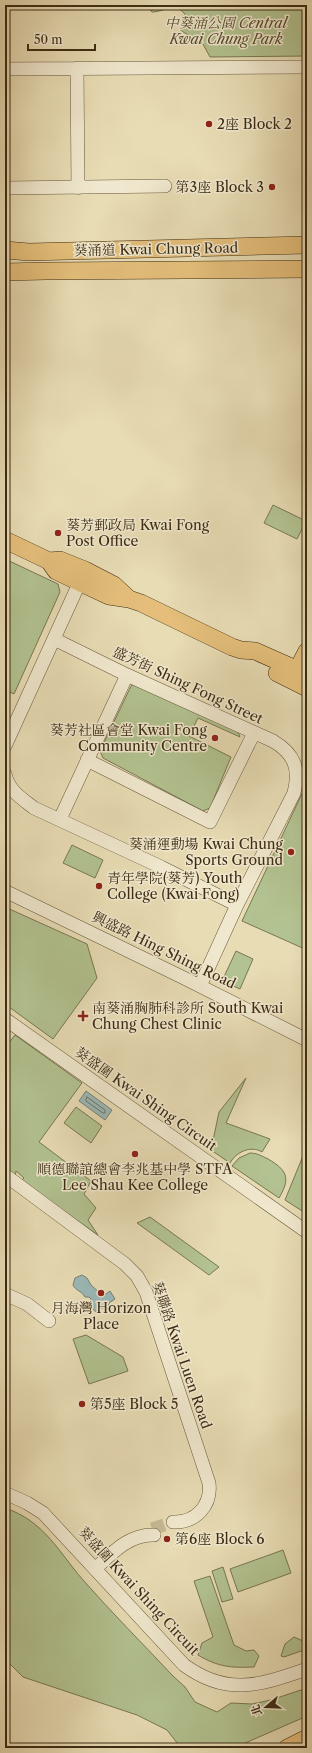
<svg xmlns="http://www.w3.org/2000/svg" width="312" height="1753" font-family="'Libre Caslon Text','Noto Serif TC',serif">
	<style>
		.green { fill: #b2c290; stroke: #787752 }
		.water { fill: #9bb9b8; stroke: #758176 }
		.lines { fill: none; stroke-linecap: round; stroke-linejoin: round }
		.shore { stroke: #6c7266; stroke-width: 1 }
		.minor-tunnel { stroke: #c6b994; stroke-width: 13; stroke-dasharray: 13 6; stroke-linecap: butt }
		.minor-casing { stroke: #68583c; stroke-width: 14 }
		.major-casing { stroke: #3d2c14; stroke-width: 18 }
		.minor { stroke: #f0e8ce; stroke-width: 13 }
		.major { stroke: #e4be7a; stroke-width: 17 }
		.poi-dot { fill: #8f2418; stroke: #f0e8ce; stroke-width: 1.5 }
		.labels { text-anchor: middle; stroke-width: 3; stroke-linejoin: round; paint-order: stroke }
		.park-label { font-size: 14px; font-style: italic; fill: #544a2d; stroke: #f0e8ce }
		.poi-label { font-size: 14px; fill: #3d2c14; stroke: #f0e8ce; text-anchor: start }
		.street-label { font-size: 14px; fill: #3d2c14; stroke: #f0e8ce }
	</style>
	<rect width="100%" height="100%" fill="#e8dcb4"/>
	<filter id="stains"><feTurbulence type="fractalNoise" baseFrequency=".005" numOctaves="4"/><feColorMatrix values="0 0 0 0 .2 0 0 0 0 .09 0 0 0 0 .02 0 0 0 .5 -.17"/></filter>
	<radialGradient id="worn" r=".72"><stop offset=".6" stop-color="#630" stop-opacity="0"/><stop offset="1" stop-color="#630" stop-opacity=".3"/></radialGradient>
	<path class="green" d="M145,5H307V56L210,57L203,44L180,30L183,28C186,23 188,18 184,13C175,3 162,12 152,12Z
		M273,505L306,521L297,539L264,523Z
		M5,559L58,584L60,592L14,694L5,690Z
		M137,683L238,732L240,737L198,718L189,736L231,757L210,808L203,811L103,758L100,751L131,686Z
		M307,783V950L242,921Z
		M72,845L103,860L95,878L63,863Z
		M5,907L87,944L97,978L53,1039L5,1004Z
		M236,951L253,959L240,989L222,981Z
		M15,1035L82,1083L39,1142L91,1181L84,1194L96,1208L88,1220L98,1235L21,1181L24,1178L16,1171L15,1177L5,1169V1048Z
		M246,1078L226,1123L270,1139L262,1152C251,1145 236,1152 230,1163L211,1150L219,1112Z
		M76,1107L102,1126L91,1143L64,1123Z
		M307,1152V1214L285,1200L303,1156Z
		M250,1153C257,1153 262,1156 268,1159C287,1170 291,1178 279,1198L232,1166L239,1158Z
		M150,1217L219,1267L209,1275L137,1223Z
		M86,1335L123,1357L128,1371L89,1384L73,1339Z
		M5,1508C44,1521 58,1551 83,1580C112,1613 143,1644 173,1676L185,1687L195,1702L217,1712L231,1703L252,1704L271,1700L307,1688V1716L234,1748H181L167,1730L137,1715L23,1677L5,1659Z
		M283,1550L291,1573L238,1592L230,1569Z
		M223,1567L233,1599L222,1602L212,1571Z
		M210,1576L234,1645L246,1651L254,1650L259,1656L254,1667C231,1668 218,1667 198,1655L202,1643L213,1637L194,1581Z
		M294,1637L303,1641L304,1650L284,1657L281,1656L285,1644Z"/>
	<path class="water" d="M86,1091L112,1110L105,1120L79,1101Z
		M82,1275L87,1278L91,1285L103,1296L110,1291L115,1299L109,1303L107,1309L101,1308L96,1312L89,1306L91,1299L89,1297H85C82,1291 76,1291 73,1285L75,1278Z"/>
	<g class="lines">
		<path class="shore" d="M87,1097L105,1110V1113H103L86,1101Z"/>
		<path class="minor-tunnel" d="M152,1529L173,1522"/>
		<defs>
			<path id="minor" d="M77,68L78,188
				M5,69L307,67
				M5,188L165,186
				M54,639L127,675L273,741C295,754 300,769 294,793L237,905L200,986
				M5,746L83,575
				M87,760L210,822L254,733
				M5,774C9,791 21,798 34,808L161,867L237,905
				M60,819L127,675
				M5,891L184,978L307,1040
				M5,1019L307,1232
				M5,1175L125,1264L137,1276L146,1292L209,1483C212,1506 195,1523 173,1522
				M5,1294L27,1304L49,1321
				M5,1493L27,1503L43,1513L184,1665C228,1697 260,1685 307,1669
				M95,1569C112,1553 129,1534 154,1535"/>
			<path id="major" d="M5,250L29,252L307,245
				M5,272L46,271L307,269
				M5,540L49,561L56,571L81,583L109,596L129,599L141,603L232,647L241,650L255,651L307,674
				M50,561L60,560L85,570L114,585L129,599
				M277,673L307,688
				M292,680L307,651
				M287,1748L307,1738"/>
		</defs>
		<use href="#minor" class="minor-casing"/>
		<use href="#major" class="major-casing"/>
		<use href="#minor" class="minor"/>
		<use href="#major" class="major"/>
	</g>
	<g class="poi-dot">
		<circle cx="209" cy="124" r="4"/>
		<circle cx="272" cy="187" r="4"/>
		<circle cx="58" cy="533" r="4"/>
		<circle cx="215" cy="738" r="4"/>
		<circle cx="291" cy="852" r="4"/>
		<circle cx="99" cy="886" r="4"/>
		<path d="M81 1010h4v4h4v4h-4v4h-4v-4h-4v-4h4z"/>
		<circle cx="135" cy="1154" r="4"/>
		<circle cx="101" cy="1293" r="4"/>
		<circle cx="82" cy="1404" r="4"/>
		<circle cx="167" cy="1539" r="4"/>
	</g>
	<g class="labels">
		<g class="park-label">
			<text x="226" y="28">中葵涌公園 Central<tspan x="226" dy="16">Kwai Chung Park</tspan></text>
		</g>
		<g class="poi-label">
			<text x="217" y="129">2座 Block 2</text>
			<text x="264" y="192" text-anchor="end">第3座 Block 3</text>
			<text x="66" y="530">葵芳郵政局 Kwai Fong<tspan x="66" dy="16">Post Office</tspan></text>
			<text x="207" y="735" text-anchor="end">葵芳社區會堂 Kwai Fong<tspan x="207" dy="16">Community Centre</tspan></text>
			<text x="283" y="849" text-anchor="end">葵涌運動場 Kwai Chung<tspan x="283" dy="16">Sports Ground</tspan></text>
			<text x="107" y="883">青年學院(葵芳) Youth<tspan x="107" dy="16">College (Kwai Fong)</tspan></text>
			<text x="92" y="1013">南葵涌胸肺科診所 South Kwai<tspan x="92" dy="16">Chung Chest Clinic</tspan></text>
			<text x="135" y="1174" text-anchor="middle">順德聯誼總會李兆基中學 STFA<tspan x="135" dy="16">Lee Shau Kee College</tspan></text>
			<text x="101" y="1313" text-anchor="middle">月海灣 Horizon<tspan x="101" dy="16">Place</tspan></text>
			<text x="90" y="1409">第5座 Block 5</text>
			<text x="175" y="1544">第6座 Block 6</text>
		</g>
		<g class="street-label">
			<text transform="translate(156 249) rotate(-1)" y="5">葵涌道 Kwai Chung Road</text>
			<text transform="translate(188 685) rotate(25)" y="5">盛芳街 Shing Fong Street</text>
			<text transform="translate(164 950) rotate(26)" y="5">興盛路 Hing Shing Road</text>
			<text transform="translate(146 1099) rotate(35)" y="5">葵盛圍 Kwai Shing Circuit</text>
			<text transform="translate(182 1355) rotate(71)" y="5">葵聯路 Kwai Luen Road</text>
			<text transform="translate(139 1591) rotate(47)" y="5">葵盛圍 Kwai Shing Circuit</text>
		</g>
	</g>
	<rect width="312" height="1753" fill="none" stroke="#e8dcb4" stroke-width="20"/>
	<rect x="6" y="6" width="300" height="1741" fill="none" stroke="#3d2c14" stroke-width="2"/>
	<rect x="10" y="10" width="292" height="1733" fill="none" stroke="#3d2c14"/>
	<g transform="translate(266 1707) rotate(251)" stroke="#f0e8ce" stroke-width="3" paint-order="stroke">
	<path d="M0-3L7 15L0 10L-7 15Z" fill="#3d2c14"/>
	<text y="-6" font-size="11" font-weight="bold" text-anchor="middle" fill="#3d2c14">北</text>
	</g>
	<path d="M28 44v6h67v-6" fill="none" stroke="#3d2c14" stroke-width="2"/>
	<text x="34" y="44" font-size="12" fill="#3d2c14" stroke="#f0e8ce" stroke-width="3" paint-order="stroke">50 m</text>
	<rect width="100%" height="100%" filter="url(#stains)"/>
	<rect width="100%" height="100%" fill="url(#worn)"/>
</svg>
